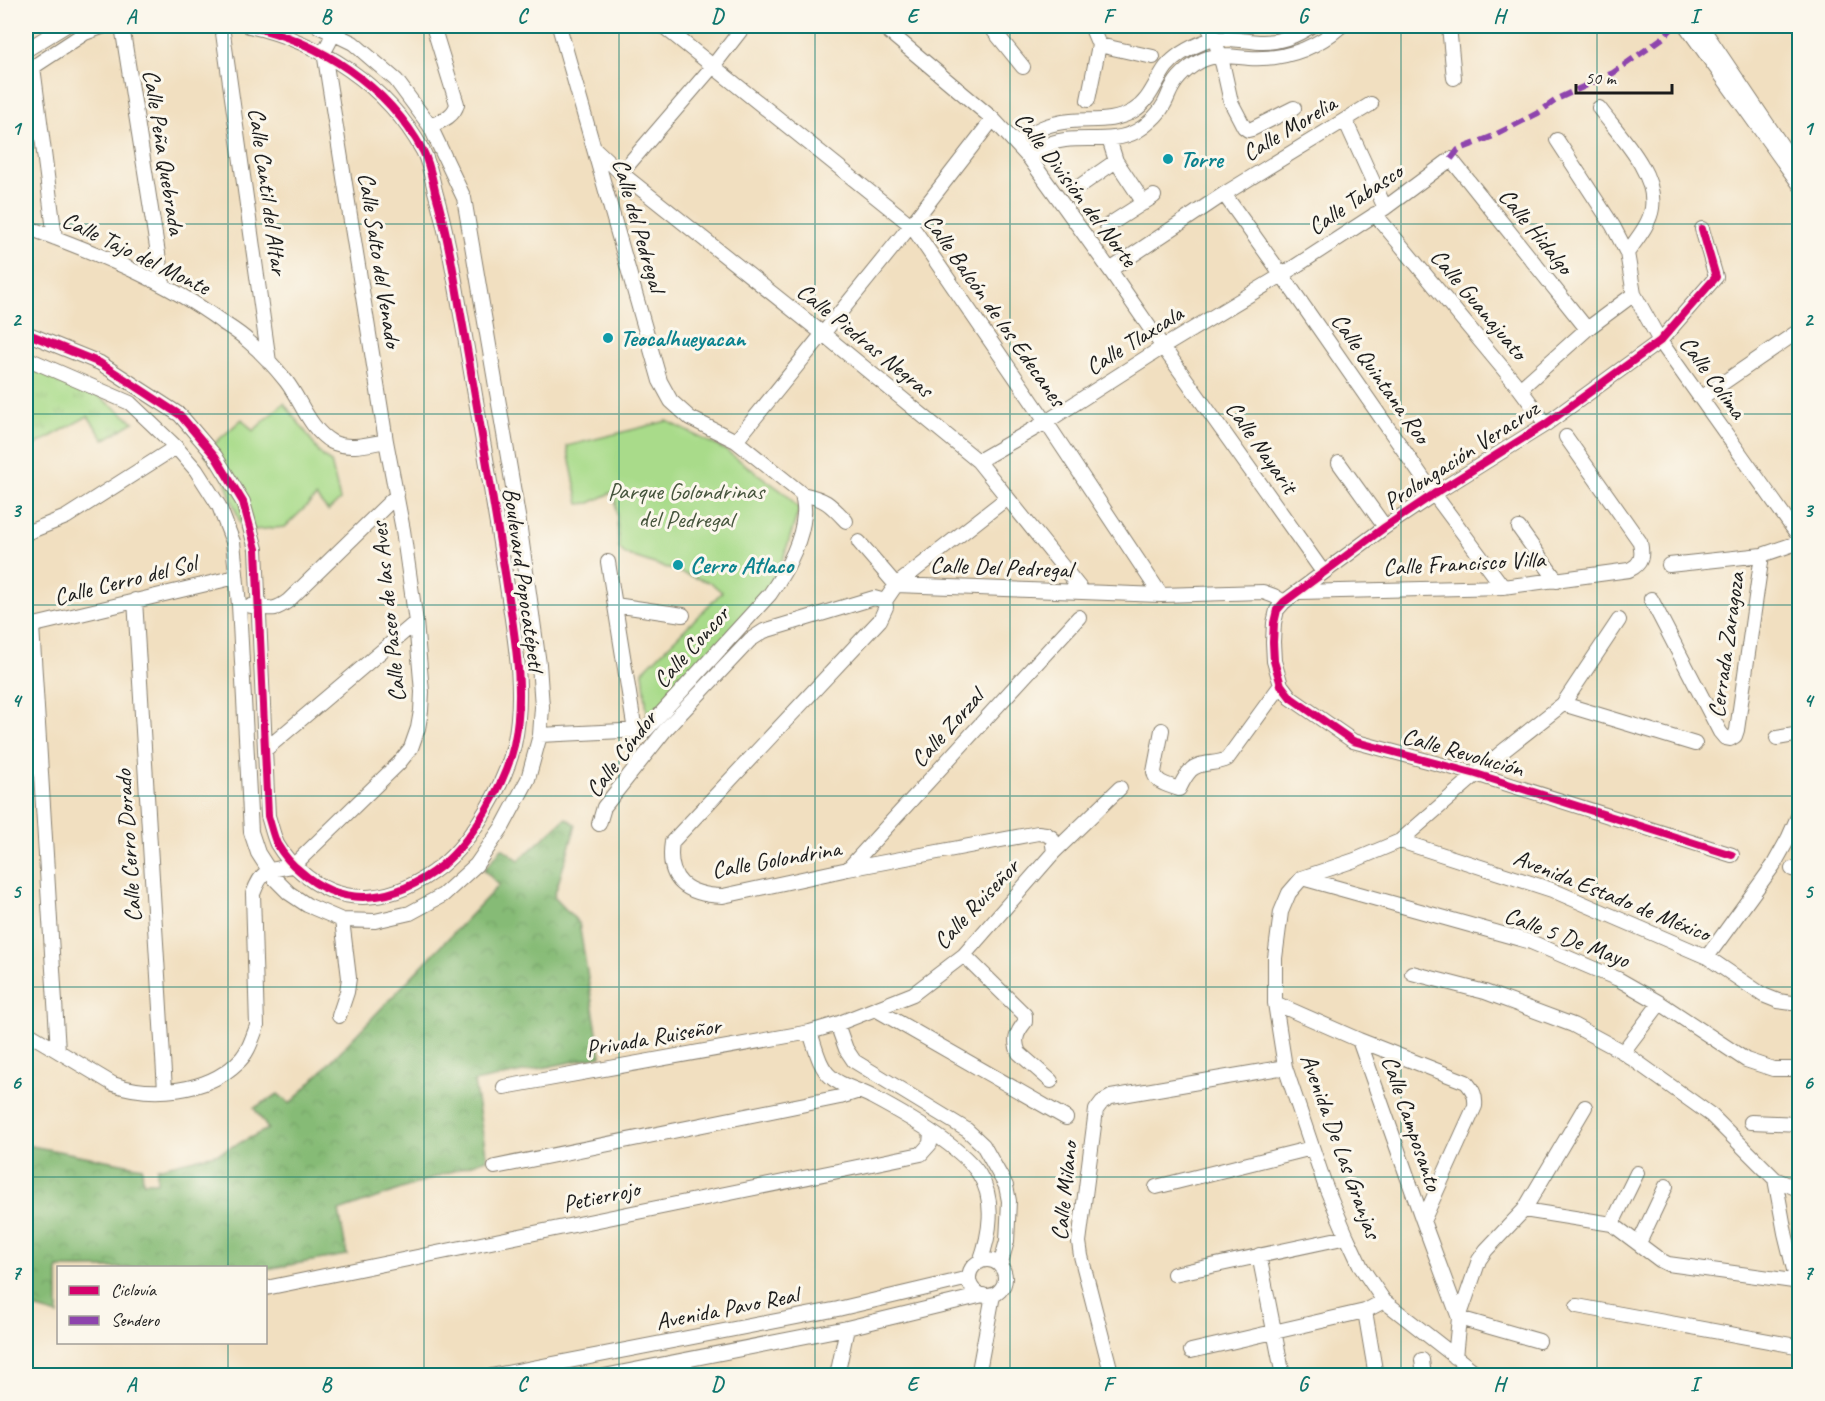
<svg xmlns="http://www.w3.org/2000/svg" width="1825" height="1401" font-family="Caveat,sans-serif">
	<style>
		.grass { fill: url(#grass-tufts); stroke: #627c53; stroke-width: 1.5 }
		.forest { fill: url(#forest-crowns); stroke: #516c49; stroke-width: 1.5 }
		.park { fill: #a9db8a; stroke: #627c53; stroke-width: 1.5 }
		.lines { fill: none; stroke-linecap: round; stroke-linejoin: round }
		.minor-casing { stroke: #867e6e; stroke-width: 16 }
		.minor { stroke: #fff; stroke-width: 14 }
		.quiet { stroke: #8e44ad; stroke-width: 6; stroke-dasharray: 12 6; stroke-linecap: butt }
		.cycleway-casing { stroke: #fbf7ec; stroke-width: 11 }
		.cycleway { stroke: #d6006c; stroke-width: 8 }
		.grid { fill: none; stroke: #0f766e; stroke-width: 1.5; stroke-opacity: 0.55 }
		.culture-dot { fill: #0f9aa8; stroke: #fbf7ec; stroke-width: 2 }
		.labels { text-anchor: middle; stroke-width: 6; stroke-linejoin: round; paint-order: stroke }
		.street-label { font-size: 24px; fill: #1c1c1c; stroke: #fbf7ec }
		.culture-label { font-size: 24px; font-weight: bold; fill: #0d838f; stroke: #fbf7ec; text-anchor: start }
		.park-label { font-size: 24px; fill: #46553d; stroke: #fbf7ec }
		.neatline { fill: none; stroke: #0f766e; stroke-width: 2 }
		.grid-label { font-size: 20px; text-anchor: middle; font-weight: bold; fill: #0f766e }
	</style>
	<defs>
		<pattern id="grass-tufts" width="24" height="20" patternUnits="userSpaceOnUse" patternTransform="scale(1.5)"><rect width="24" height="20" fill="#a9db8a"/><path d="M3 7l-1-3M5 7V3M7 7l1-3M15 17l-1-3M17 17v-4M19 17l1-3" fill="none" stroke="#91bb76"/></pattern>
		<pattern id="forest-crowns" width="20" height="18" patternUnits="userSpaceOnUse" patternTransform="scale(1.5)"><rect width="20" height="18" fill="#86bb76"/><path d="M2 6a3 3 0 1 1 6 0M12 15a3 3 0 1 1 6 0" fill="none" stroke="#73a066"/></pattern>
	</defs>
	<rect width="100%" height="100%" fill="#fbf7ec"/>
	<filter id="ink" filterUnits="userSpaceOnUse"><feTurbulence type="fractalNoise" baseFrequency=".0167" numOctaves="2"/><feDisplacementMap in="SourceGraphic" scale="12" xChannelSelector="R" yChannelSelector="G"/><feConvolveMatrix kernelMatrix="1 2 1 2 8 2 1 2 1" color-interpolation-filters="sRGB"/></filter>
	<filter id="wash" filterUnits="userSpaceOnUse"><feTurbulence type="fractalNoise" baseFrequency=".008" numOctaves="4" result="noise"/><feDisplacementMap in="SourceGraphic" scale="24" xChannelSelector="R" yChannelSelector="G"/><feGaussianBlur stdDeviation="1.35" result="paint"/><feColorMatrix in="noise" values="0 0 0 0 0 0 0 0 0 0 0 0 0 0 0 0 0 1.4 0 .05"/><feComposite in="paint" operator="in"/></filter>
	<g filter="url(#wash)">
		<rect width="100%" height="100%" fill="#f1dfc0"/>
		<path class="grass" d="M26,367L89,389L134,422L104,440L88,416L26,450Z"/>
		<path class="forest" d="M566,818L576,825L554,897L579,923L601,1056L474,1082L487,1159L339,1211L347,1255L266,1269V1268H58V1315L26,1306V1145L142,1167L143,1182H157V1168L219,1153L268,1129L254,1108L278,1094L290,1104L499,885L484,870L502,848L519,860Z"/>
		<path class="park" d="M284,403C291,413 299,423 307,434C315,445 318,455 331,462L340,500L328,511L316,497L285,527L243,531L224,478L204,453L242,419L253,431Z
			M667,421L725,450L787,495L799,509L784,556L761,603L648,723L643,671L722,592L711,583L625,554L619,548L615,491L590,503L579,504L567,446Z"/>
	</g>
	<g filter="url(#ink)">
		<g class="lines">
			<defs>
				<path id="minor" d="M122,26L163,285
					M222,26L269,362
					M559,26L660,381L671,401L690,418L736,441L802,494C826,499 830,504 846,521
					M663,26L911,225L1046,422L1161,595
					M882,26L993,119L1030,159L1110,270L1163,347L1323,572
					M990,26L1023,67
					M1208,26L1215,40L1223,66L1231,102L1244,127L1248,130L1252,129L1294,108
					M1449,26L1454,78
					M1686,26L1800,185
					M1701,26L1788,155
					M1099,45L1153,57
					M26,50L65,26
					M33,67L55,238
					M27,71L85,33L105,26
					M1088,100L1099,45L1091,26
					M1599,108C1619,135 1657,172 1652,208C1650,224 1636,240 1627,253
					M1345,120L1385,208
					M430,126C441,121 454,117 457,104L433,26
					M1109,139L1116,161L1144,203
					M1557,140L1613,226L1627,253L1634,294L1660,341L1800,538
					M1017,144C1034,130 1048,123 1071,121C1093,119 1113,123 1133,111C1150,101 1155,82 1166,67C1175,56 1191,47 1204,42C1222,35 1241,41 1259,42C1277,43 1296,36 1311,26
					M594,148L621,173L822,333L978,461L1083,592
					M1030,159C1034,155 1038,150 1043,147C1070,131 1108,147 1137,131C1146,126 1158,115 1163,106C1167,100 1169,92 1173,86C1180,74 1195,62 1208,58C1222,54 1235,57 1249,58C1284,60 1315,49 1341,26
					M621,173L713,66L744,26
					M1077,188L1116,161
					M1224,194L1282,275L1434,494L1503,587
					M1375,214L1520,389L1546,424
					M1107,226L1154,196
					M26,227C92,251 165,280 222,322C231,328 241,334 248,341C261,352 275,367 286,381C301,400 309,429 332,442C349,450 369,444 386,441
					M1702,229L1716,277L1660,341L1546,424L1434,494L1385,527L1284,602L1277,610L1274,623L1273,642L1274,661L1281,685L1291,698L1353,741L1476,774L1732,855
					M1110,270L1224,194L1371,104
					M26,333L100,363L180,415L215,456L243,502L256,549L268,816C271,825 273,835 277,844C283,854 291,864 300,871C344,911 397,901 441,866C472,841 505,784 514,745C526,690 514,634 506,579C493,498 479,418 465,337C456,288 449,239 435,191C432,178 429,162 423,151C387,85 320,42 249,26
					M26,358L130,403L176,447L196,470L219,506L233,542L239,605L251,832L258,853L274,878L289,893L307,905L342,920L375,921L410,913L443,895L476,865L503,826L528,779L540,735L542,707L539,664L519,522L464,198L430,126L396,80L353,43L318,26
					M1520,389L1587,329L1634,294
					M1701,398L1800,330
					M736,441L911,225L993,119
					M978,461L1046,422L1163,347L1282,275L1385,208L1451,159L1587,329
					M1339,463L1385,527
					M1007,498L896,585L885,601L886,607L880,620L672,842C666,881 687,895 723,896L848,869L1038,833L1046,834L1052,838L1054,852
					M1519,528L1557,581
					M26,533L66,517L176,447
					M859,542L896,585L1161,595L1263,592L1274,596L1284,602
					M608,562L635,731
					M1669,565L1762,555L1800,542
					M1300,592L1503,587L1629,570C1642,564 1643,556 1640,542L1566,437
					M1651,599L1720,732L1725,738L1730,739L1735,736L1737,730L1762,555
					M135,600L165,1090
					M615,605L683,615
					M251,606C270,606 270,614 288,601L397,495
					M32,626L58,1051
					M26,627L236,577
					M1563,704L1695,744
					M646,730L770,594C786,571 802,543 804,514C805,508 803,501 802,494
					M1162,730L1154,772C1156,784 1169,785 1179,789C1182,783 1185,776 1190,771C1198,761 1216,765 1227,759L1281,685
					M540,735L643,730
					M1777,738L1800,734
					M265,750L416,622
					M599,824L604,807L666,729L750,640L764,631L874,598L885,601
					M1400,841L1552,890L1707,957L1763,995L1778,1001L1792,1003H1800
					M848,869L1079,617
					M1792,869L1800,871
					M1302,878L1531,942L1618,979L1660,1003L1746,1060L1773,1069H1800
					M964,955L1025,1015V1022C1017,1032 1013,1040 1019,1053L1051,1081
					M1707,957L1773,866L1788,839L1800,812
					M1412,973L1485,992L1573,1025L1623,1052L1711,1115L1775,1179L1800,1190
					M1275,1003L1359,1040L1466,1082C1473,1090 1476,1096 1475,1106L1423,1221
					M877,1010L1066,1118
					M339,1016L347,992L349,978L342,920
					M837,1024L846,1049L854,1061L967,1130L983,1145L1006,1186L1009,1201L1007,1241L1000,1266
					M26,1032L113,1084C152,1098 207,1092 237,1063C248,1054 252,1039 257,1026L253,894C262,869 268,870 293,866L399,763L411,748L418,728L421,711L422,692L416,622L403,530L386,441L324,52L334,33
					M810,1032C815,1046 819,1067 831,1077C840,1086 860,1090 872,1097C902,1113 961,1146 979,1174C996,1200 990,1235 980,1262
					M1359,1040L1423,1221L1459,1318L1539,1341
					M1623,1052L1660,1003
					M504,1087L810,1032L837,1024L913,994L964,955L1054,852L1120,788
					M1751,1122L1800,1124
					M495,1167L840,1097L859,1091
					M1775,1179L1785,1233L1800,1294
					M1156,1187L1312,1148
					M1524,1210L1612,1224L1660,1260L1668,1264L1800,1282
					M1612,1224L1637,1173
					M1639,1243L1666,1186
					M1259,1255L1283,1376
					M969 1278a18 18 0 1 1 36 0a18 18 0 1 1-36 0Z
					M1174,1274L1347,1237
					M266,1288L921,1154L930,1144L931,1132
					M1577,1306L1796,1346L1800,1348
					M1365,1311L1376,1376
					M1191,1351L1365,1311L1384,1301
					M1455,1357L1459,1318L1479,1260L1486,1250L1524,1210L1585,1107
					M1422,1360L1424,1376
					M491,1376L838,1309L969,1278
					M604,1376L847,1328L983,1295
					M837,1376L847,1328
					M978,1376L993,1295
					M1112,1376L1081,1256L1079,1242L1096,1110L1102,1102L1111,1097L1285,1067
					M1480,1376L1384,1301L1361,1267L1347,1237L1325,1185L1285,1067L1275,1003V958L1281,912L1289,893L1302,878L1355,860L1400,841L1502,752L1563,704L1619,620"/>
			</defs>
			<use href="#minor" class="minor-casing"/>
			<use href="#minor" class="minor"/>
			<path class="quiet" d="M1451,159L1458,150L1491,137L1538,113L1559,98L1613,73L1664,37L1674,26"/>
			<defs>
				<path id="cycleway" d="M1702,229L1716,277L1660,341L1546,424L1434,494L1385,527L1284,602L1277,610L1274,623L1273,642L1274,661L1281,685L1291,698L1353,741L1476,774L1732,855
					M26,333L100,363L180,415L215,456L243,502L256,549L268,816C271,825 273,835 277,844C283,854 291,864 300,871C344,911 397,901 441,866C472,841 505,784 514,745C526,690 514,634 506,579C493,498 479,418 465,337C456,288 449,239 435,191C432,178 429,162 423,151C387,85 320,42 249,26"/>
			</defs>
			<use href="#cycleway" class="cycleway-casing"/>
			<use href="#cycleway" class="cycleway"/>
		</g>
	</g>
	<path class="grid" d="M228,26V1268M424,26V1376M619,26V1376M815,26V1376M1010,26V1376M1206,26V1376M1401,26V1376M1597,26V1376M26,224H1800M26,414H1800M26,605H1800M26,796H1800M26,987H1800M26,1177H1800M228,1342V1376"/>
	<g class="culture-dot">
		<circle cx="1168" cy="159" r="6"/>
		<circle cx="608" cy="338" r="6"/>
		<circle cx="678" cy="565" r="6"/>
	</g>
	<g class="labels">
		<g class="street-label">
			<text transform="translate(1289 128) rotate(-31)" y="8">Calle Morelia</text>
			<text transform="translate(164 152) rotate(81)" y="8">Calle Peña Quebrada</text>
			<text transform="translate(1076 189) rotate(53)" y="8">Calle División del Norte</text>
			<text transform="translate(268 191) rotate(82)" y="8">Calle Cantil del Altar</text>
			<text transform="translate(1355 199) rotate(-34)" y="8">Calle Tabasco</text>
			<text transform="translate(639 225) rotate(74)" y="8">Calle del Pedregal</text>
			<text transform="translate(1536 231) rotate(51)" y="8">Calle Hidalgo</text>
			<text transform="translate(136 253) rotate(26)" y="8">Calle Tajo del Monte</text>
			<text transform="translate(380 260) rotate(81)" y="8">Calle Salto del Venado</text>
			<text transform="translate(1479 304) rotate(50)" y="8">Calle Guanajuato</text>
			<text transform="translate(995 310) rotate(55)" y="8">Calle Balcón de los Edecanes</text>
			<text transform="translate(865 340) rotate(39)" y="8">Calle Piedras Negras</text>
			<text transform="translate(1134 340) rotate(-32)" y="8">Calle Tlaxcala</text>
			<text transform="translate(1713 377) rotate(54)" y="8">Calle Colima</text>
			<text transform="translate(1381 378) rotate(55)" y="8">Calle Quintana Roo</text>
			<text transform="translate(1262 447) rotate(55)" y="8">Calle Nayarit</text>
			<text transform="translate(1461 455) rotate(-33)" y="8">Prolongación Veracruz</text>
			<text transform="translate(1464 563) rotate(-3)" y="8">Calle Francisco Villa</text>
			<text transform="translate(1001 567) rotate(2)" y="8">Calle Del Pedregal</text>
			<text transform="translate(524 579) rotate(82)" y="8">Boulevard Popocatépetl</text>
			<text transform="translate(125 580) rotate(-14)" y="8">Calle Cerro del Sol</text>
			<text transform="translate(388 612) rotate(-96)" y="8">Calle Paseo de las Aves</text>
			<text transform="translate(1726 645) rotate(-82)" y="8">Cerrada Zaragoza</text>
			<text transform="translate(691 647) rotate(-48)" y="8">Calle Concor</text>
			<text transform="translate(947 728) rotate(-48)" y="8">Calle Zorzal</text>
			<text transform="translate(1463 752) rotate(16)" y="8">Calle Revolución</text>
			<text transform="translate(621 754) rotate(-53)" y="8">Calle Cóndor</text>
			<text transform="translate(128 846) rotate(-94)" y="8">Calle Cerro Dorado</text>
			<text transform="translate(776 859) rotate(-10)" y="8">Calle Golondrina</text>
			<text transform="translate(1612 895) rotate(22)" y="8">Avenida Estado de México</text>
			<text transform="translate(976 904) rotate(-47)" y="8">Calle Ruiseñor</text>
			<text transform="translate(1567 937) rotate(21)" y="8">Calle 5 De Mayo</text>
			<text transform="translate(653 1037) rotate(-10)" y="8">Privada Ruiseñor</text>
			<text transform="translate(1412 1123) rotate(71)" y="8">Calle Camposanto</text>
			<text transform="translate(1341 1146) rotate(70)" y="8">Avenida De Las Granjas</text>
			<text transform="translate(1064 1191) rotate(-84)" y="8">Calle Milano</text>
			<text transform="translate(601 1196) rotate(-12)" y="8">Petierrojo</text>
			<text transform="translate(727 1308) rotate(-11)" y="8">Avenida Pavo Real</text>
		</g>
		<g class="culture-label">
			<text x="1180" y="167">Torre</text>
			<text x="620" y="346">Teocalhueyacan</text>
			<text x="690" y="573">Cerro Atlaco</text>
		</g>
		<g class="park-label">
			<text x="686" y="499">Parque Golondrinas<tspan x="686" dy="28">del Pedregal</tspan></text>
		</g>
	</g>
	<rect width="1825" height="1401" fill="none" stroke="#fbf7ec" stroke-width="66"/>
	<rect x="57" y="1266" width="210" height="78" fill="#fbf7ec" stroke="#a29f99" stroke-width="1.5"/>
	<rect x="69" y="1286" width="30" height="9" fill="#d6006c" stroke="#a29f99" stroke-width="1.5"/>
	<text x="111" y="1296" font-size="18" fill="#1c1c1c">Ciclovía</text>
	<rect x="69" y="1316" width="30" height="9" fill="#8e44ad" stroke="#a29f99" stroke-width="1.5"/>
	<text x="111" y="1326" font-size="18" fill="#1c1c1c">Sendero</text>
	<path d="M1576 84v9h96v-9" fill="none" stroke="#1c1c1c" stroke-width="3"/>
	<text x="1585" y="84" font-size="18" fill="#1c1c1c" stroke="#fbf7ec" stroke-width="4.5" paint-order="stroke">50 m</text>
	<rect x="33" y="33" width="1759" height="1335" class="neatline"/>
	<g class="grid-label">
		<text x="131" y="23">A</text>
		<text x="326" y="23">B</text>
		<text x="522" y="23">C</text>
		<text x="717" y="23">D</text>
		<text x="912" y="23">E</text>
		<text x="1108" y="23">F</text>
		<text x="1303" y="23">G</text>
		<text x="1499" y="23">H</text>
		<text x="1694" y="23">I</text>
		<text x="16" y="135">1</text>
		<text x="1808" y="135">1</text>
		<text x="16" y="326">2</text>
		<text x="1808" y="326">2</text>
		<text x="16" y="517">3</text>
		<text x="1808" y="517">3</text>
		<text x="16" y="707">4</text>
		<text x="1808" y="707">4</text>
		<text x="16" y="898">5</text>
		<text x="1808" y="898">5</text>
		<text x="16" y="1089">6</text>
		<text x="1808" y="1089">6</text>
		<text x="16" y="1279">7</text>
		<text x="1808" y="1279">7</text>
		<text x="131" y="1391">A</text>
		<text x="326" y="1391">B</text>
		<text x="522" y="1391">C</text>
		<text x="717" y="1391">D</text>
		<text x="912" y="1391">E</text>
		<text x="1108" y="1391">F</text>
		<text x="1303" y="1391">G</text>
		<text x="1499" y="1391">H</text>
		<text x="1694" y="1391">I</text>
	</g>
</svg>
